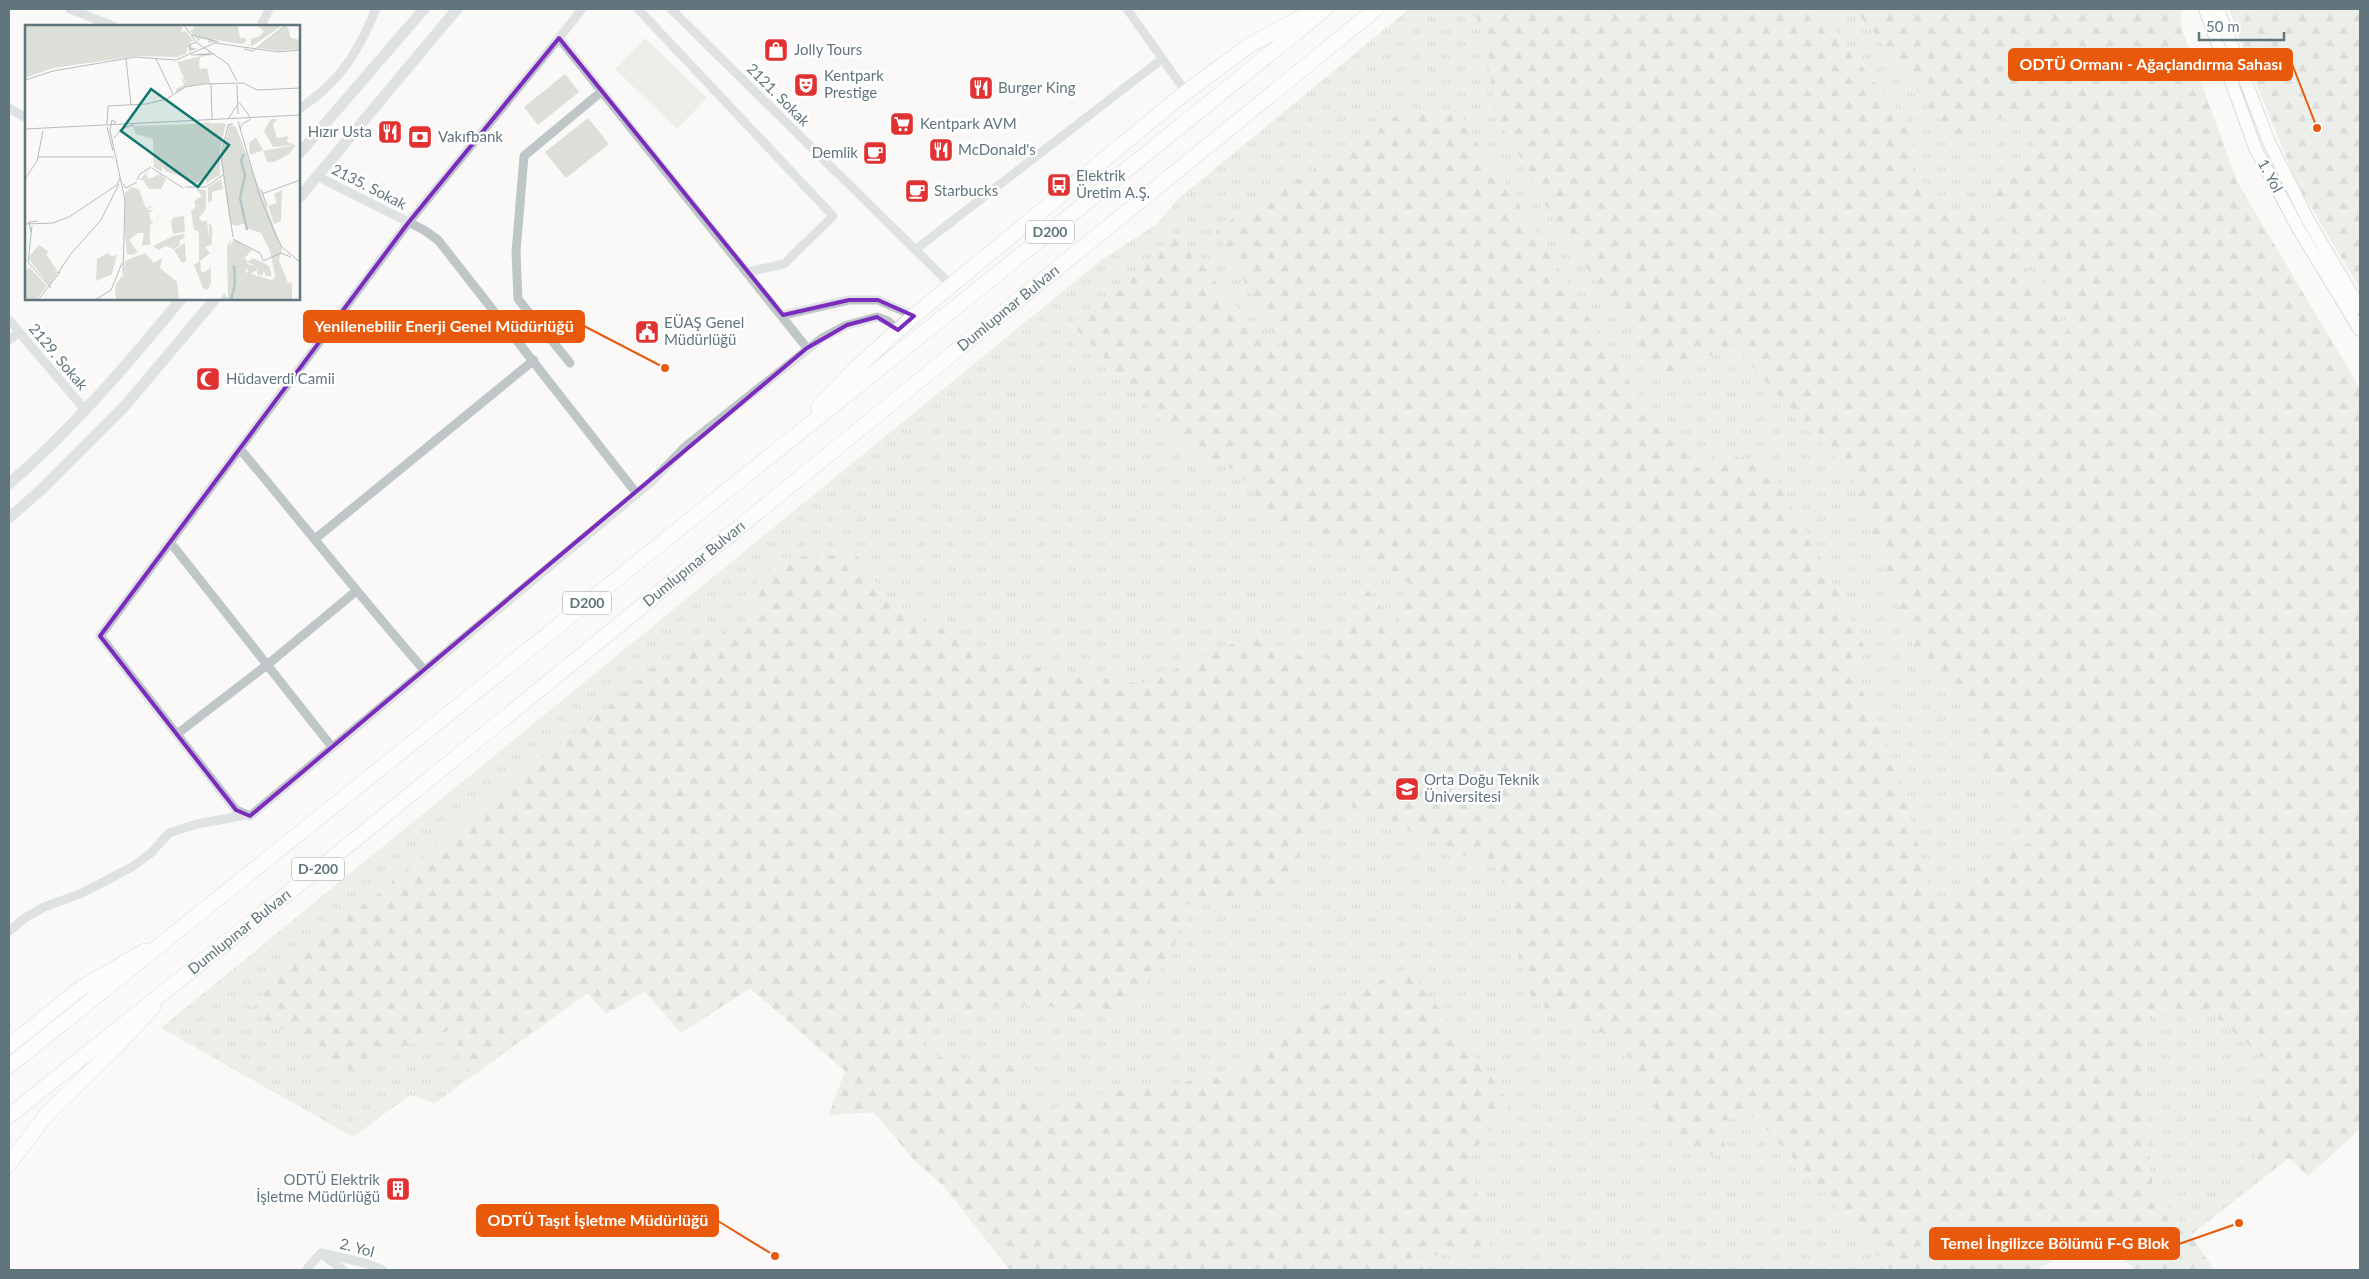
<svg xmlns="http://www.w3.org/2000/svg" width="2369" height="1279" font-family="Lato,sans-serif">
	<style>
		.grass { fill: url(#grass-tufts) }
		.forest { fill: url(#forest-firs) }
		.green { fill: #dbdfd7 }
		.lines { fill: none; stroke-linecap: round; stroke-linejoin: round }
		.secondary-casing { stroke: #b1babd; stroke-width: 14 }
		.primary-casing { stroke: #b2babc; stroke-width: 16 }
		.trunk-casing { stroke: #b2b9bb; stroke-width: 16 }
		.minor { stroke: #bec6c8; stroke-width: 9 }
		.tertiary { stroke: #bec6c8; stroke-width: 11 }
		.secondary { stroke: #fff; stroke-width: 12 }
		.primary { stroke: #fff; stroke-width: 15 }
		.trunk { stroke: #fff; stroke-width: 15 }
		.marked { fill: none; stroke: #7b2cbf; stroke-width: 4; stroke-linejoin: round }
		.labels { text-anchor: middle; stroke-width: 5; stroke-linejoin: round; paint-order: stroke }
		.shield { fill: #fff; stroke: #909fa3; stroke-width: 1 }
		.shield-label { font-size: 14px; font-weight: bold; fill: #60767c }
		.poi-label { font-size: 15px; fill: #60767c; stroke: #fff; text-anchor: start }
		.street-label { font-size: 15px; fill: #60767c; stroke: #fff }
		.inset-river { fill: none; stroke: #b6c6c8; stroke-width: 2.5 }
		.inset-road { fill: none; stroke: #b3bdbf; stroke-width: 1 }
		.view { fill: #0f766e; fill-opacity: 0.15; stroke: #0f766e; stroke-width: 2.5 }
		.inset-edge { fill: none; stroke: #60767c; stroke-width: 2.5 }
		.leader { fill: none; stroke: #e8590c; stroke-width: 2 }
		.callout-dot { fill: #e8590c; stroke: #fff; stroke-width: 2 }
		.callout { fill: #e8590c; stroke: #e8590c; stroke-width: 2 }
		.callout-label { font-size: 16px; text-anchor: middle; font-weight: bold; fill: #fff }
	</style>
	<defs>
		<pattern id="grass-tufts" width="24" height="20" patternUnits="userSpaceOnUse" patternTransform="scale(1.25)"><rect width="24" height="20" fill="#dbdfd7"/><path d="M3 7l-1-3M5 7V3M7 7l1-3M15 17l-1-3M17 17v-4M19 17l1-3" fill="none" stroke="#b5b9b3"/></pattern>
		<pattern id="forest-firs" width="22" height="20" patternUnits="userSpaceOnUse" patternTransform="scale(1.25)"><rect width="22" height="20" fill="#dbdfd7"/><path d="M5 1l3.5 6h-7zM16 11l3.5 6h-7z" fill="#b5b9b3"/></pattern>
	</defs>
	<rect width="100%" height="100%" fill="#faf9f8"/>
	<path class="grass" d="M1409,9H2182L2180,24L2237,182L2360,389V1129L2308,1176L2289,1158L2191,1235L2214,1270H2136L2093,1234L2038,1270H1010L943,1185L914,1160L874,1112L829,1115L845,1071L750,988L681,1033L645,991L606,1014L588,993L435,1103L410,1095L353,1137L161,1028L1100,261L1157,224L1178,199Z"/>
	<path class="forest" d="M1474,9H1819L1873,81L1913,129L1914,170L1950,221L1973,194L2078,343L2060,307L1984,185L2042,152L2016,112L1952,137L1872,30L1853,9H2182L2180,24L2237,182L2360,389V1129L2308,1176L2289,1158L2263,1178L2245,1126L2268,1062L2214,1015L2150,1016L2141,1081L2153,1188L2191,1235L2214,1270H2136L2093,1234L2038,1270H1890L1830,1198L1754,1116L1720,1121L1727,1156L1677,1152L1622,1042L1533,1002L1519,960L1513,899L1503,872L1335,799L1272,898L1185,905L1171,959L1117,1012L1007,1003L928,1023L925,1053L962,1063L1039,1067L993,1091L1044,1110L1117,1089L1228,1077L1263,1055L1287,1023L1408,968L1510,1103L1468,1160L1491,1250L1416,1257L1424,1270H1010L943,1185L914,1160L874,1112L829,1115L845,1071L750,988L681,1033L645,991L606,1014L588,993L472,1074L450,1030L377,1056L359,1075L251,1011L293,953L333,922L373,899L493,796L611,704L660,662L748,621L758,580L784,557L856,555L891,602L1010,663L1141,684L1252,635L1321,666L1369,588L1393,626L1413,586L1296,517L1286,526L1255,507L1256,490L1221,460L1199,464L1099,352L1076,330L1178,233L1225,294L1296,373L1216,231L1235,217L1338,156L1401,113L1456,111L1528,218L1626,379L1699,470L1720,450L1772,471L1823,562L1866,650L1854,673L1898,768L1930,890L1941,915L1981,863L2038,839L1981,754L1972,701L1926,675L1847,472L1733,345L1663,378L1553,219L1494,108L1488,53Z
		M2229,9H2360V289L2297,184L2252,73Z"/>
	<path class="green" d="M645,38L707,98L677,129L615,69Z
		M565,74L579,92L538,125L524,107Z
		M588,118L609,144L566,178L545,152Z"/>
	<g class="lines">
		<defs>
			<path id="secondary" d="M2205,9L2256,150L2298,228L2360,330
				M2218,9L2269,142L2308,220L2360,308"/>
			<path id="primary" d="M9,1046L81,988L145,951
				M9,1164L48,1113L117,1046L153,1007"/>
			<g id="trunk">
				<path d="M818,407L855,369L914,316L1186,92L1250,45L1309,13"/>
				<path d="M9,1066L1062,222L1325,9"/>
				<path id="s1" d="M9,1116L352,842L1376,9"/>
			</g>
		</defs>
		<use href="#secondary" class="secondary-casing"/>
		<use href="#primary" class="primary-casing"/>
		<use href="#trunk" class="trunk-casing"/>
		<path class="minor" d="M70,9L113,26
			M638,9L833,216L784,264L748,272
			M671,9L946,280L950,287
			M1127,9L1186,92
			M261,26L269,9
			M559,38L582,9
			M9,108L26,118
			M299,109C340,82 357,54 376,9
			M317,176L424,230L438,240L637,494
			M915,250L1162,59
			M783,315L849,300H878L914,316
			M9,320L86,411
			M9,340L19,332
			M807,348L559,38L408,223L100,636L236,810L250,816L651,482L686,446L822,338L847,325L877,317L888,321L898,330
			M570,363L518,299L516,252L524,156L601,92
			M240,449C302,523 361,598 424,670
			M315,539L534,360
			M170,542L332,747
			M177,734L267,665L355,592
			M9,931L25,918L44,907L80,894L132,867L151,853L169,833L197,824L246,815
			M321,1253L365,1263L383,1270
			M323,1255L343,1270
			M306,1270L321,1253"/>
		<path class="tertiary" d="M299,154L424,9
			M299,198L457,9
			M9,484C73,428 127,365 181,299
			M9,518L43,488L124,407L215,299"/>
		<use href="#secondary" class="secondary"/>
		<use href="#primary" class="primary"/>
		<use href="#trunk" class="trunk"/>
	</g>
	<path d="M0 0H2369V1279H0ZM559,38L783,315L849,300H878L914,316L898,330L877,317L847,325L807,348L250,816L236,810L100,636L408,223Z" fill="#faf9f8" fill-opacity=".55" fill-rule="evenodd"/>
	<path class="marked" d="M559,38L783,315L849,300H878L914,316L898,330L877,317L847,325L807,348L250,816L236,810L100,636L408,223Z"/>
	<defs>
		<symbol id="shop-square" viewBox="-11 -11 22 22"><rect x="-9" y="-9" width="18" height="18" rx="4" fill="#e13231" stroke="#fff"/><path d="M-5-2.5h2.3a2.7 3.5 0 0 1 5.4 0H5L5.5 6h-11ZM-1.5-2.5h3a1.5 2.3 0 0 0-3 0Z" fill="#fff"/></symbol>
		<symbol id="theatre-square" viewBox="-11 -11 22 22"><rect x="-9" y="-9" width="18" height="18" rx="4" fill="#e13231" stroke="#fff"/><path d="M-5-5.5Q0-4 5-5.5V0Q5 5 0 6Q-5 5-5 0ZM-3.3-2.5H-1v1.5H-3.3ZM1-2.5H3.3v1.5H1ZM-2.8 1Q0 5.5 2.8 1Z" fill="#fff"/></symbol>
		<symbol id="restaurant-square" viewBox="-11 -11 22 22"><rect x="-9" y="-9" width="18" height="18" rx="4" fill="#e13231" stroke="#fff"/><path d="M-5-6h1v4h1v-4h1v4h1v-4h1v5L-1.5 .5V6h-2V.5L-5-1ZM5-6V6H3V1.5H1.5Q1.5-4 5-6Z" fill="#fff"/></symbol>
		<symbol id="supermarket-square" viewBox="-11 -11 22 22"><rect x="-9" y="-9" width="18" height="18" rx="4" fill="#e13231" stroke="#fff"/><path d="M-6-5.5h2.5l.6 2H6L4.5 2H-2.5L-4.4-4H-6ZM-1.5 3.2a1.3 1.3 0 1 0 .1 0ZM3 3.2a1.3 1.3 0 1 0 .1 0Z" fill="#fff"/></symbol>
		<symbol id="bank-square" viewBox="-11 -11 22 22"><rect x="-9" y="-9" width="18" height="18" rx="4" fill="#e13231" stroke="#fff"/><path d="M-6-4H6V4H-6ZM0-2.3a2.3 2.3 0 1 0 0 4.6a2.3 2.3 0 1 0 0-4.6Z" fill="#fff"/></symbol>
		<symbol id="cafe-square" viewBox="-11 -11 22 22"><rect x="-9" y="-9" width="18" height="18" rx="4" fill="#e13231" stroke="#fff"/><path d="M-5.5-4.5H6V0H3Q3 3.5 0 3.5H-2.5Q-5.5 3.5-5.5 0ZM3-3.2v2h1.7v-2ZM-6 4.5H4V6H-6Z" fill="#fff"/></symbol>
		<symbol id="bus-square" viewBox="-11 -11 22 22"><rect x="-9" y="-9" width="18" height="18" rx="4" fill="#e13231" stroke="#fff"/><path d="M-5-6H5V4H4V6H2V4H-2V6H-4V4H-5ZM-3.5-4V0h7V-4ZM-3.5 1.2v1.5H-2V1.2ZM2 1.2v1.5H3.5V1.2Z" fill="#fff"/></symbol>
		<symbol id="civic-square" viewBox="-11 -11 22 22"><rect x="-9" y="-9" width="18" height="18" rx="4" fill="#e13231" stroke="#fff"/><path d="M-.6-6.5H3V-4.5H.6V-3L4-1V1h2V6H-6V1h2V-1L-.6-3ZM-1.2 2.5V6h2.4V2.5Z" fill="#fff"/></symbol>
		<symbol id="mosque-square" viewBox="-11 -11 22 22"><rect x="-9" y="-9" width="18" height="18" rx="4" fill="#e13231" stroke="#fff"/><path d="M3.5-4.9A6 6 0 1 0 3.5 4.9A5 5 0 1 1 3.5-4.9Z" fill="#fff"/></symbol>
		<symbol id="university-square" viewBox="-11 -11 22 22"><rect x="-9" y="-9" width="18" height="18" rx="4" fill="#e13231" stroke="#fff"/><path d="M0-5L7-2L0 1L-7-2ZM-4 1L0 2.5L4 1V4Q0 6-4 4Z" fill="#fff"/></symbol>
		<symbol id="building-square" viewBox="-11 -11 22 22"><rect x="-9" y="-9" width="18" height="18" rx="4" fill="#e13231" stroke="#fff"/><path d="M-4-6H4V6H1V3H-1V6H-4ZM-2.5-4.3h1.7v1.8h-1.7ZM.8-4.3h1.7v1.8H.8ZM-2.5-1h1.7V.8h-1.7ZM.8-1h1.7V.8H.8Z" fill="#fff"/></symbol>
	</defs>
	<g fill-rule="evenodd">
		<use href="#shop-square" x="762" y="36" width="28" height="28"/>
		<use href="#theatre-square" x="792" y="71" width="28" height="28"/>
		<use href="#restaurant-square" x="967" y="74" width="28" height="28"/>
		<use href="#supermarket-square" x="888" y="110" width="28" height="28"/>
		<use href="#restaurant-square" x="376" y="118" width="28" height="28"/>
		<use href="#bank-square" x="406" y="123" width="28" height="28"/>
		<use href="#restaurant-square" x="927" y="136" width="28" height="28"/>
		<use href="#cafe-square" x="861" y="139" width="28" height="28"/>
		<use href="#bus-square" x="1045" y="171" width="28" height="28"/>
		<use href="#cafe-square" x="903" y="177" width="28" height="28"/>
		<use href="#civic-square" x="633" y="318" width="28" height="28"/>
		<use href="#mosque-square" x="194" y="365" width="28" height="28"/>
		<use href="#university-square" x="1393" y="775" width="28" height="28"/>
		<use href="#building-square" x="384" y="1175" width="28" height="28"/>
	</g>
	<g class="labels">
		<g class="shield">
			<rect x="1026" y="220.5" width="48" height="23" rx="4"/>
			<rect x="563" y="591.5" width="48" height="23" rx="4"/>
			<rect x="292" y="857.5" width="52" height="23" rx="4"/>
		</g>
		<g class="shield-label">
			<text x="1050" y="237">D200</text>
			<text x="587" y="608">D200</text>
			<text x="318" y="874">D-200</text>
		</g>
		<g class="poi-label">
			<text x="794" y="55">Jolly Tours</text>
			<text x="824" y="81">Kentpark<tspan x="824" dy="17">Prestige</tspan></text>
			<text x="998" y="93">Burger King</text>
			<text x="920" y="129">Kentpark AVM</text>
			<text x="372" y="137" text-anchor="end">Hızır Usta</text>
			<text x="438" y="142">Vakıfbank</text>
			<text x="958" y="155">McDonald's</text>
			<text x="858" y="158" text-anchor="end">Demlik</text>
			<text x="1076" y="181">Elektrik<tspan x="1076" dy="17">Üretim A.Ş.</tspan></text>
			<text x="934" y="196">Starbucks</text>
			<text x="664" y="328">EÜAŞ Genel<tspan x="664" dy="17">Müdürlüğü</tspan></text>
			<text x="226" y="384">Hüdaverdi Camii</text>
			<text x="1424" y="785">Orta Doğu Teknik<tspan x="1424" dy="17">Üniversitesi</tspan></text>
			<text x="380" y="1185" text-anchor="end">ODTÜ Elektrik<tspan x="380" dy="17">İşletme Müdürlüğü</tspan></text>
		</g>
		<g class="street-label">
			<text transform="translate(778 95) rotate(45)" y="5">2121. Sokak</text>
			<text transform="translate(2270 176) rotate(62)" y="5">1. Yol</text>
			<text transform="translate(369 187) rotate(27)" y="5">2135. Sokak</text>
			<text dy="5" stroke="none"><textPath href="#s1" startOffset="1285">Dumlupınar Bulvarı</textPath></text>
			<text transform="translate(58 357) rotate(50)" y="5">2129. Sokak</text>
			<text dy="5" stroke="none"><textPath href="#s1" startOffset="880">Dumlupınar Bulvarı</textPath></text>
			<text dy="5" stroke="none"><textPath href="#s1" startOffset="295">Dumlupınar Bulvarı</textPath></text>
			<text transform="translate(357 1248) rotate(15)" y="5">2. Yol</text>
		</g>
	</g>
	<g transform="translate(25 25)">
		<rect width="275" height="275" fill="#faf9f8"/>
		<path d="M200,98L194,132L195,150L181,158V154L167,159L165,154L142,147L136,141L137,147L129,142L128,114L111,109L107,101ZM106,162L114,164L123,189L121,183L129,180L122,185H130L124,187L126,196L128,198L133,194L131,187L134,194L125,200V212ZM228,233L244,241L247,251H241L239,246L237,251L232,249V245L223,250L222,239L231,241L222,237Z" fill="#dbdfd7"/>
		<path d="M0,0H158L156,7L161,6L166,13L162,20L166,12L168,16L164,18L169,25L163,28L164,25L163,21L161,29L153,32L112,31L28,43L0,53ZM168,0H213L215,13H221V17L216,19L226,20V14L235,11L239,6L231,0H258L227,21L187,14L193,17L183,18V15L175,13L174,17L165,6L169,3ZM262,0L266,13L275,15V24L253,26L233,23ZM183,25L187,30L175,32L174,39L175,44L182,43L185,58L162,61L151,68V64L159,60L156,51L162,60L152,37L176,31L170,29L183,28ZM246,94H253L248,99L252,113L263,111L262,117L270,120L248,122L239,106ZM184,97L188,100L201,99L195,123V150L181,158L182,154L172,156L175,152L172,148L168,158L161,154L157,142L154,141L155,128L151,122L139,123L132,120L134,125L149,129L145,140H133L128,114L116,110L111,103L139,101L147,113L157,117L154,100H159L160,104L161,100L169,101L171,119L173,121L168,139H173L175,123L172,116L173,103L175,98ZM204,100L211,102L257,223L254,235L263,258L267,257V275H195L199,268L203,274L202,221L206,215L205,227L214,231L208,245L209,257L215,258L220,247L246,255L249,254L250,250L245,226L236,208L222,203L220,198L211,201L205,198L196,136ZM231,112L238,125L225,130L224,118ZM196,154L198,164L187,167V176L183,178V162ZM106,162L117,180L126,219L117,221L119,208H113L104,215L113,227L107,230L102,229L100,210V168ZM171,164L181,165V184L174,193L177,197L182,195L184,214V198L187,201V219L180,222L185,228L175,236L176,247H180L185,243V230L186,258L183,265L178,263L169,240L174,236V210L173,206L169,205L166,186L171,181L169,176L177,171ZM159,191L160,207L148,209L146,196L149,192ZM159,209L160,212L154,216L155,220L149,224L140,221L134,225L128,221L148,211ZM160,218L161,236L157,238L149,225ZM14,220L24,227L21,229L33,247L25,261L3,233ZM83,228L86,231L92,230L87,249L71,256L72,234ZM120,228L129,238L137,233L135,243L152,257L154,275H91L90,261L99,248L100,236ZM4,242L22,261L11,275H0V248Z" fill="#dbdfd7"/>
		<path d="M124,145L121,150L124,154L135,149L141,154L136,164H124L118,155H114Z" fill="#dbdfd7"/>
		<path d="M271,120L264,129L249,137H242L238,126ZM257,165L256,196L249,199L243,181L252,178L249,169ZM209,214L227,225L217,236L221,233L223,241L215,258L209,257L208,245L213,232L207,230L204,224Z" fill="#dbdfd7"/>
		<path class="inset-river" d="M219,129L216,135L220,150L215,173L222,205M206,275L210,259L209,240"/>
		<path class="inset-road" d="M159,0L171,17L203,39L212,56M167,10L194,17M171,17L164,20L165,24H171M219,24L228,26L261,0M166,30L189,29M101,34L106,80M131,34L148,69M0,55L28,46L110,32L151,35L190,18L253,27L275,25M186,59L187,94M212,60L213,89M214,77L225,92M83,81L121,79L142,74L160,62L179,59L218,58L232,65L275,63M203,94L213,79M213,96L235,172L251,211L257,222L275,237M82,99L83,81M88,100L91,97L87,95L85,105L100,175L98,248M82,102L88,126M0,104L275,90M215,105L217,99L226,94M89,113L97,103L109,100M13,132H89M127,143L158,163M0,154L12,136L18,106M112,155L115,149L126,142M98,159L101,163L112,157M160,162H181M181,162L198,150M236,164L242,181M237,169L275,155M0,199L28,198L44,192L92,160L95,153M7,201L3,237L26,263M6,207L4,197L13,196M208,212L196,131L203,100L208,99M208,214L235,228L238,235M238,236L256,228L266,232M33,248L45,230L76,195L94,159M13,275L35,247M70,275L86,265L97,238"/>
		<path class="view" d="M126,64L204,120L173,162L96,106Z"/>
		<rect width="275" height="275" class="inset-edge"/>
	</g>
	<path class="leader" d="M2317 128L2292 64M665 368L584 326M775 1256L718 1221M2239 1223L2179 1244"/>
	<g class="callout-dot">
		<circle cx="2317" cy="128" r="5"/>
		<circle cx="665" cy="368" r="5"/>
		<circle cx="775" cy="1256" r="5"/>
		<circle cx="2239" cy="1223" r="5"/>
	</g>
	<g class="callout">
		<rect x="2009" y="49" width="283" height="31" rx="5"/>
		<rect x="304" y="311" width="280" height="31" rx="5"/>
		<rect x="477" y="1205" width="241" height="31" rx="5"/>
		<rect x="1930" y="1228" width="249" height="31" rx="5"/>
	</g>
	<g class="callout-label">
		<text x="2151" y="70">ODTÜ Ormanı - Ağaçlandırma Sahası</text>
		<text x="444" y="332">Yenilenebilir Enerji Genel Müdürlüğü</text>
		<text x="598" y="1226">ODTÜ Taşıt İşletme Müdürlüğü</text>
		<text x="2055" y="1249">Temel İngilizce Bölümü F-G Blok</text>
	</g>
	<rect width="2369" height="1279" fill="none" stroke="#60767c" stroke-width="20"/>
	<path d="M2199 32v8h85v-8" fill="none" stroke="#60767c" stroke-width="2.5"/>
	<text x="2206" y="32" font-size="15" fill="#60767c" stroke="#ffffff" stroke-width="4" paint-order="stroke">50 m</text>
</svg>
